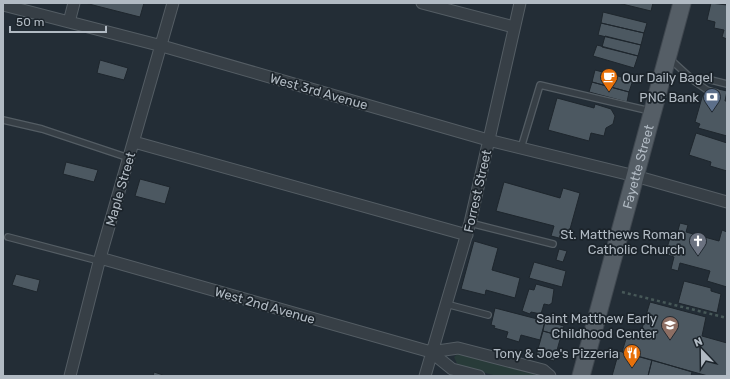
<svg xmlns="http://www.w3.org/2000/svg" width="730" height="379" font-family="Rubik,sans-serif">
	<style>
		.green { fill: #283b39 }
		.building { fill: #4c5861; stroke: #1e262d }
		.lines { fill: none; stroke-linecap: round; stroke-linejoin: round }
		.lane-casing { stroke: #545d64; stroke-width: 8 }
		.street-casing { stroke: #545d64; stroke-width: 13 }
		.primary-casing { stroke: #404850; stroke-width: 19 }
		.path { stroke: #475858; stroke-width: 2.5; stroke-dasharray: 3 3; stroke-linecap: butt }
		.lane { stroke: #373f46; stroke-width: 5.5 }
		.street { stroke: #373f46; stroke-width: 11 }
		.primary { stroke: #555e66; stroke-width: 17 }
		.labels { text-anchor: middle; stroke-width: 3.5; stroke-linejoin: round; paint-order: stroke }
		.poi-label { font-size: 13px; fill: #b1bac3; stroke: #1c242b; text-anchor: end }
		.street-label { font-size: 13px; fill: #b1bac3; stroke: #1c242b }
	</style>
	<rect width="100%" height="100%" fill="#232d36"/>
	<path class="green" d="M460,352L536,371L534,376H497L458,366L454,357Z"/>
	<path class="building" d="M85,3H144L140,17Z
		M618,3H653L651,11Z
		M711,3L727,5V39L722,37L724,30L714,28L715,22L707,20Z
		M603,12L647,23L644,33L601,23Z
		M601,23L644,33L641,45L598,35Z
		M605,36L641,45L638,56L602,47Z
		M597,45L638,56L634,68L593,56Z
		M100,60L128,68L124,80L97,73Z
		M595,70L633,80L629,92L592,82Z
		M592,82L629,92L627,102L589,92Z
		M718,89L727,91L725,101H727V136L698,128L700,124L695,122L703,94L716,97Z
		M557,98L594,108L595,104L611,109L615,116L613,124L606,128L604,136L591,133L589,141L548,130Z
		M696,133L727,143V171L710,166L711,162L689,155Z
		M66,162L98,170L94,182L63,174Z
		M140,179L170,187L165,204L135,196Z
		M504,182L560,198L563,188L580,193L567,240L551,236L554,226L496,211Z
		M680,223L688,225L686,232L719,241L722,230L727,232V287L707,281L710,271L680,263L678,271L671,269L674,257L665,254L672,232L677,234Z
		M474,241L498,248L492,270L520,278L515,298L486,290L485,295L461,289Z
		M559,249L567,251L563,262L556,260Z
		M534,262L566,271L562,287L529,278Z
		M16,274L40,280L37,292L12,285Z
		M684,281L711,288V291L721,294L717,313L678,303Z
		M536,284L554,289L552,303L549,305L544,304L541,314L531,312L530,314L522,311L529,289L534,290Z
		M650,302L706,317L702,336L727,343V376H708L622,352L629,329L641,332Z
		M495,308L545,321L540,340L521,335L519,342L506,338L508,332L494,328L495,326L491,325Z
		M545,321L564,326L561,336L543,331Z
		M543,331L561,336L554,361L536,356Z
		M619,351L652,360L648,376H612Z
		M652,360L692,372L691,376H648Z
		M154,372L163,375V376H153Z"/>
	<g class="lines">
		<defs>
			<path id="lane" d="M670,59L694,81L707,79L727,84
				M694,81L707,90L717,93
				M3,120L42,129L129,158
				M521,148L540,85L650,111
				M470,223L553,244
				M8,237L99,261
				M446,304L488,315"/>
			<path id="street" d="M422,3L514,27
				M3,5L162,46L488,140L635,176L727,202
				M69,22L74,3
				M134,142L467,235
				M100,258L431,352L452,369L479,376
				M431,352L458,348L543,370L550,376
				M70,376L100,258L173,3
				M425,376L470,223L520,3"/>
			<g id="primary">
				<path id="s1" d="M581,376L682,3"/>
			</g>
		</defs>
		<use href="#lane" class="lane-casing"/>
		<use href="#street" class="street-casing"/>
		<use href="#primary" class="primary-casing"/>
		<path class="path" d="M622,292L727,318"/>
		<use href="#lane" class="lane"/>
		<use href="#street" class="street"/>
		<use href="#primary" class="primary"/>
	</g>
	<defs>
		<symbol id="cafe-pin" viewBox="-11 -11 22 30"><path d="M0 17L-7.5 6A9.5 9.5 0 1 1 7.5 6Z" fill="#e8710a" stroke="#1c242b"/><path d="M-5.5-4.5H6V0H3Q3 3.5 0 3.5H-2.5Q-5.5 3.5-5.5 0ZM3-3.2v2h1.7v-2ZM-6 4.5H4V6H-6Z" fill="#fff"/></symbol>
		<symbol id="bank-pin" viewBox="-11 -11 22 30"><path d="M0 17L-7.5 6A9.5 9.5 0 1 1 7.5 6Z" fill="#5c6f8a" stroke="#1c242b"/><path d="M-6-4H6V4H-6ZM0-2.3a2.3 2.3 0 1 0 0 4.6a2.3 2.3 0 1 0 0-4.6Z" fill="#fff"/></symbol>
		<symbol id="church-pin" viewBox="-11 -11 22 30"><path d="M0 17L-7.5 6A9.5 9.5 0 1 1 7.5 6Z" fill="#6b7280" stroke="#1c242b"/><path d="M-1.2-6h2.4v3.5h3.3v2.4h-3.3V6h-2.4V-.1h-3.3v-2.4h3.3Z" fill="#fff"/></symbol>
		<symbol id="school-pin" viewBox="-11 -11 22 30"><path d="M0 17L-7.5 6A9.5 9.5 0 1 1 7.5 6Z" fill="#8d6e63" stroke="#1c242b"/><path d="M0-5L7-2L0 1L-7-2ZM-4 1L0 2.5L4 1V4Q0 6-4 4Z" fill="#fff"/></symbol>
		<symbol id="restaurant-pin" viewBox="-11 -11 22 30"><path d="M0 17L-7.5 6A9.5 9.5 0 1 1 7.5 6Z" fill="#e8710a" stroke="#1c242b"/><path d="M-5-6h1v4h1v-4h1v4h1v-4h1v5L-1.5 .5V6h-2V.5L-5-1ZM5-6V6H3V1.5H1.5Q1.5-4 5-6Z" fill="#fff"/></symbol>
	</defs>
	<g fill-rule="evenodd">
		<use href="#cafe-pin" x="599" y="67" width="20" height="27"/>
		<use href="#bank-pin" x="702" y="87" width="20" height="27"/>
		<use href="#church-pin" x="688" y="231" width="20" height="27"/>
		<use href="#school-pin" x="660" y="315" width="20" height="27"/>
		<use href="#restaurant-pin" x="622" y="343" width="20" height="27"/>
	</g>
	<g class="labels">
		<g class="poi-label">
			<text x="622" y="82" text-anchor="start">Our Daily Bagel</text>
			<text x="699" y="102">PNC Bank</text>
			<text x="685" y="239">St. Matthews Roman<tspan x="685" dy="15">Catholic Church</tspan></text>
			<text x="657" y="323">Saint Matthew Early<tspan x="657" dy="15">Childhood Center</tspan></text>
			<text x="619" y="358">Tony &amp; Joe's Pizzeria</text>
		</g>
		<g class="street-label">
			<text transform="translate(319 91) rotate(16)" y="5">West 3rd Avenue</text>
			<text dy="5" stroke="none"><textPath href="#s1" startOffset="217">Fayette Street</textPath></text>
			<text transform="translate(120 189) rotate(-74)" y="5">Maple Street</text>
			<text transform="translate(477 191) rotate(-77)" y="5">Forrest Street</text>
			<text transform="translate(265 305) rotate(16)" y="5">West 2nd Avenue</text>
		</g>
	</g>
	<rect width="730" height="379" fill="none" stroke="#b1bac3" stroke-width="8"/>
	<g transform="translate(702 351) rotate(338)" stroke="#1c242b" stroke-width="3" paint-order="stroke">
	<path d="M0-3L7 15L0 10L-7 15Z" fill="#b1bac3"/>
	<text y="-6" font-size="11" font-weight="bold" text-anchor="middle" fill="#b1bac3">N</text>
	</g>
	<path d="M10 26v6h96v-6" fill="none" stroke="#b1bac3" stroke-width="2"/>
	<text x="16" y="26" font-size="12" fill="#b1bac3" stroke="#1c242b" stroke-width="3" paint-order="stroke">50 m</text>
</svg>
